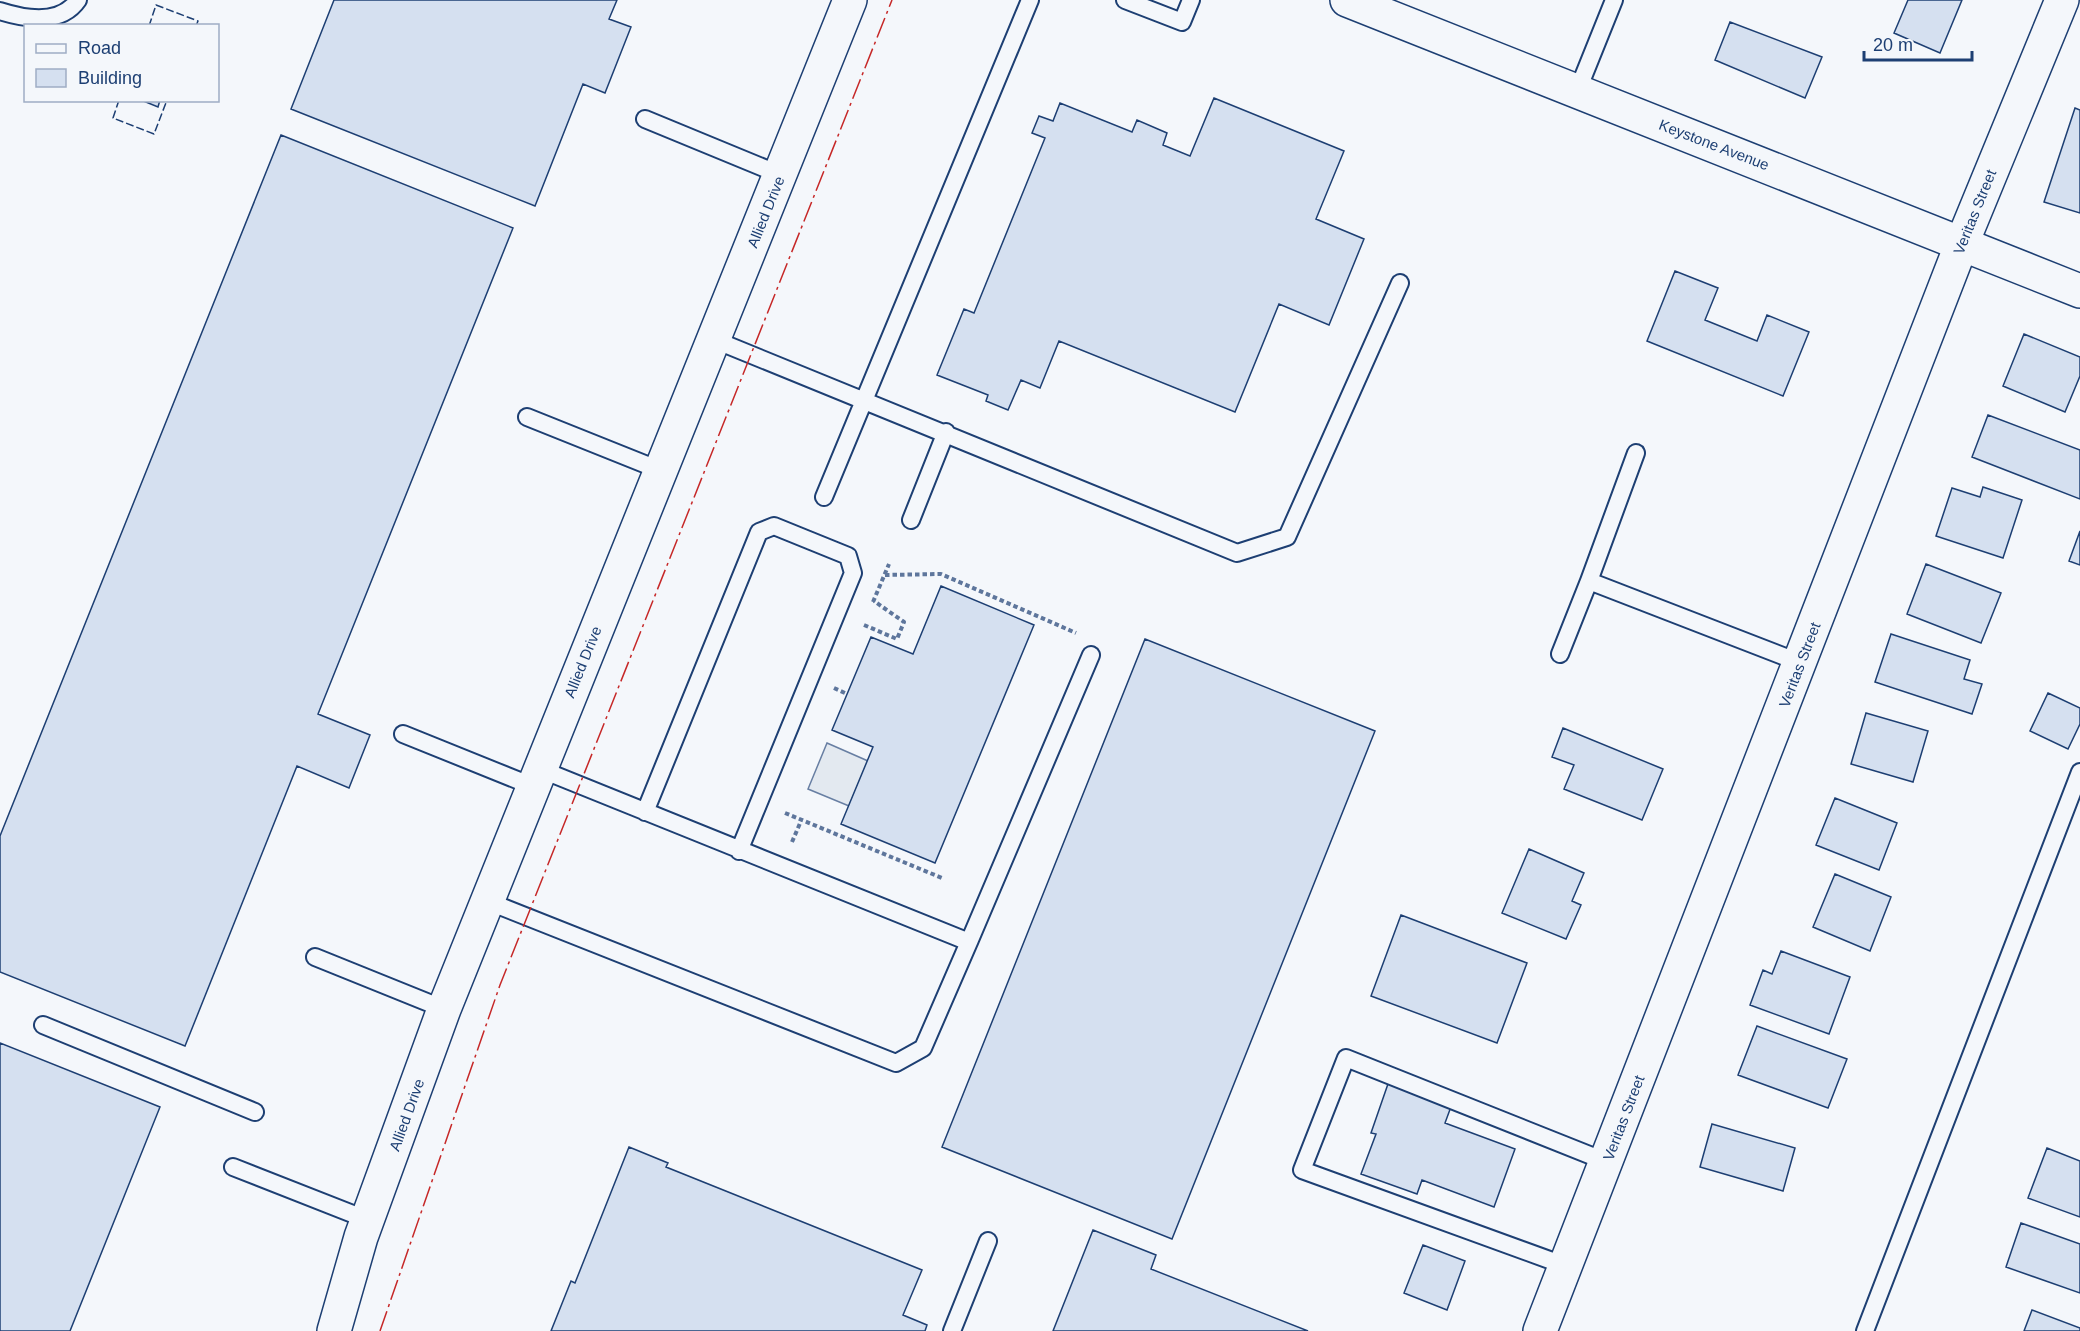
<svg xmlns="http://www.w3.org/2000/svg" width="2080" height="1331" font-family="Arial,sans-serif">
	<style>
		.green { fill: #e3e9f0; stroke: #687fa3; stroke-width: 1.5 }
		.building { fill: #d5e0f0; stroke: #1d3f73; stroke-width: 1.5 }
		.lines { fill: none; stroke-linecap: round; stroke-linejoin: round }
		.lane-casing { stroke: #1d3f73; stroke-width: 20 }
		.street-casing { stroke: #1d3f73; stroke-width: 36 }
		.secondary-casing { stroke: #1d3f73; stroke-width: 36 }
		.path { stroke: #5e769c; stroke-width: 4; stroke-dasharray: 4.5 3; stroke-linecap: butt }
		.lane { stroke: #f4f7fb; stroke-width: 16 }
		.street { stroke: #f4f7fb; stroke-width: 33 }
		.secondary { stroke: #f4f7fb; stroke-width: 33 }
		.fence { stroke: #1d3f73; stroke-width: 1.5; stroke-dasharray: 8 3; stroke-linecap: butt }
		.power { stroke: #c62828; stroke-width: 1.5; stroke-dasharray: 21 4.5 3 4.5; stroke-linecap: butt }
		.labels { text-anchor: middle; stroke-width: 4.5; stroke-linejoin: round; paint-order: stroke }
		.street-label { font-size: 15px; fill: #1d3f73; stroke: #f4f7fb }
	</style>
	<rect width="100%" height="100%" fill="#f4f7fb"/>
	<path class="green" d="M827,743L868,761L849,806L808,789Z"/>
	<path class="building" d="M334,0H617L609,19L631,27L605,93L583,84L535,206L291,109Z
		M1908,0H1962L1940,53L1894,33Z
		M1730,22L1822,57L1805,98L1715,60Z
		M1214,98L1344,151L1316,219L1364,239L1329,325L1279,304L1235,412L1059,341L1040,388L1021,380L1008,410L986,401L988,395L937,375L964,309L974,313L1045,138L1032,133L1039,116L1053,121L1060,103L1132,132L1137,120L1167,133L1163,145L1190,156Z
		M141,100H160L158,107Z
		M2075,108L2080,110V213L2044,202Z
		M281,135L513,228L318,714L370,735L349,788L297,766L185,1046L0,972V836Z
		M1675,271L1718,288L1705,320L1757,341L1767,315L1809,332L1783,396L1647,341Z
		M2024,334L2080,357V376L2065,412L2003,386Z
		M1988,415L2080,450V499L1972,457Z
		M1983,487L2022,500L2003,558L1936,536L1952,488L1980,497Z
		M2080,531V565L2069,561Z
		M1926,564L2001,593L1981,643L1907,614Z
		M941,586L1034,625L935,863L841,824L873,747L832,730L871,637L913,654Z
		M1891,634L1970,660L1964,679L1982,684L1972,714L1875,682Z
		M1145,639L1375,731L1172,1239L942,1147Z
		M2048,693L2080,708V724L2068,749L2030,731Z
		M1866,713L1928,731L1913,782L1851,764Z
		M1563,728L1663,769L1642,820L1564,789L1574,765L1552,757Z
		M1835,798L1897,823L1879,870L1816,845Z
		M1529,849L1584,873L1572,901L1581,905L1566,939L1502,913Z
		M1835,874L1891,897L1870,951L1813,927Z
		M1401,915L1527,963L1497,1043L1371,996Z
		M1781,951L1850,977L1829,1034L1750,1005L1763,970L1772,974Z
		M1757,1026L1847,1059L1828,1108L1738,1075Z
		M0,1043L160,1107L70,1331H0Z
		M1389,1081L1452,1104L1445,1123L1515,1149L1494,1207L1422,1180L1417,1194L1361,1174L1376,1134L1371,1133Z
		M1712,1124L1795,1148L1783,1191L1700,1167Z
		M629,1147L668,1163L666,1167L922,1270L903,1315L927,1325L925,1331H551L571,1281L575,1283Z
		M2047,1148L2080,1161V1217L2028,1198Z
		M2021,1223L2080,1244V1293L2006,1267Z
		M1093,1230L1156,1255L1151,1269L1308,1331H1053Z
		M1423,1245L1465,1261L1447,1310L1404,1293Z
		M2032,1310L2080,1328V1331H2024Z"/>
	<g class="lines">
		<defs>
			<path id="lane" d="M1125,0L1182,22L1191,0
				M0,11C25,19 61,25 78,0
				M1577,92L1614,0
				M645,119L781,175
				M715,340L1237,553L1287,537L1400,283
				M527,417L662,471
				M1636,453L1589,581L1801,663
				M824,497L1030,0
				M911,520L946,432
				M1560,654L1589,581
				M403,734L532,786
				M540,769L969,942L1091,655
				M645,812L759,532L774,526L848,556L853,573L739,851
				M487,901L896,1063L923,1048L969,942
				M315,957L444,1009
				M43,1025L255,1112
				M233,1167L368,1220
				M1566,1266L1302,1170L1346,1058L1607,1162
				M952,1331L988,1241
				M1865,1331L2080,772"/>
			<path id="street" d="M1347,0L2080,291
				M334,1331L361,1237L444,1009L850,0"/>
			<path id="secondary" d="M1540,1331L1962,243L2062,0"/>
		</defs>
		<use href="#lane" class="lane-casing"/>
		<use href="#street" class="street-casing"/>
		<use href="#secondary" class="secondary-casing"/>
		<path class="path" d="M885,575L941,574L1076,633
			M873,602L889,564
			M864,625L897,639L904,622L874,601
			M834,688L847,694
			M785,813L942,878
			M792,842L801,821"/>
		<use href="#lane" class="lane"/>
		<use href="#street" class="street"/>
		<use href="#secondary" class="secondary"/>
		<path class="fence" d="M149,26L156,5L198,21L196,26
			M119,100L113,118L154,134L167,100"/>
		<path class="power" d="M380,1331L500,985L892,0"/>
	</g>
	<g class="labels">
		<g class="street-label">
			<text transform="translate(1714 145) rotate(21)" y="5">Keystone Avenue</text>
			<text transform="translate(766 212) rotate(-68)" y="5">Allied Drive</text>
			<text transform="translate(1975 212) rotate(-68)" y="5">Veritas Street</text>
			<text transform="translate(583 662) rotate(-68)" y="5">Allied Drive</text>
			<text transform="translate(1800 665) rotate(-69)" y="5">Veritas Street</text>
			<text transform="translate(407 1115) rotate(-70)" y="5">Allied Drive</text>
			<text transform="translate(1624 1118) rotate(-69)" y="5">Veritas Street</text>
		</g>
	</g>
	<rect x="24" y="24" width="195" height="78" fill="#f4f7fb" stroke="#9eadc5" stroke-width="1.5"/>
	<rect x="36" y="44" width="30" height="9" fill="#f4f7fb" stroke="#9eadc5" stroke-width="1.5"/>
	<text x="78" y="54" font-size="18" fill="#1d3f73">Road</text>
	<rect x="36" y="69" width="30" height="18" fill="#d5e0f0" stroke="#9eadc5" stroke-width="1.5"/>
	<text x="78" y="84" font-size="18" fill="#1d3f73">Building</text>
	<path d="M1864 51v9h108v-9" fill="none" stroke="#1d3f73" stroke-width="3"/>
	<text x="1873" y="51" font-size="18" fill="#1d3f73" stroke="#f4f7fb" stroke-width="4.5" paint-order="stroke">20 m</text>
</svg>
